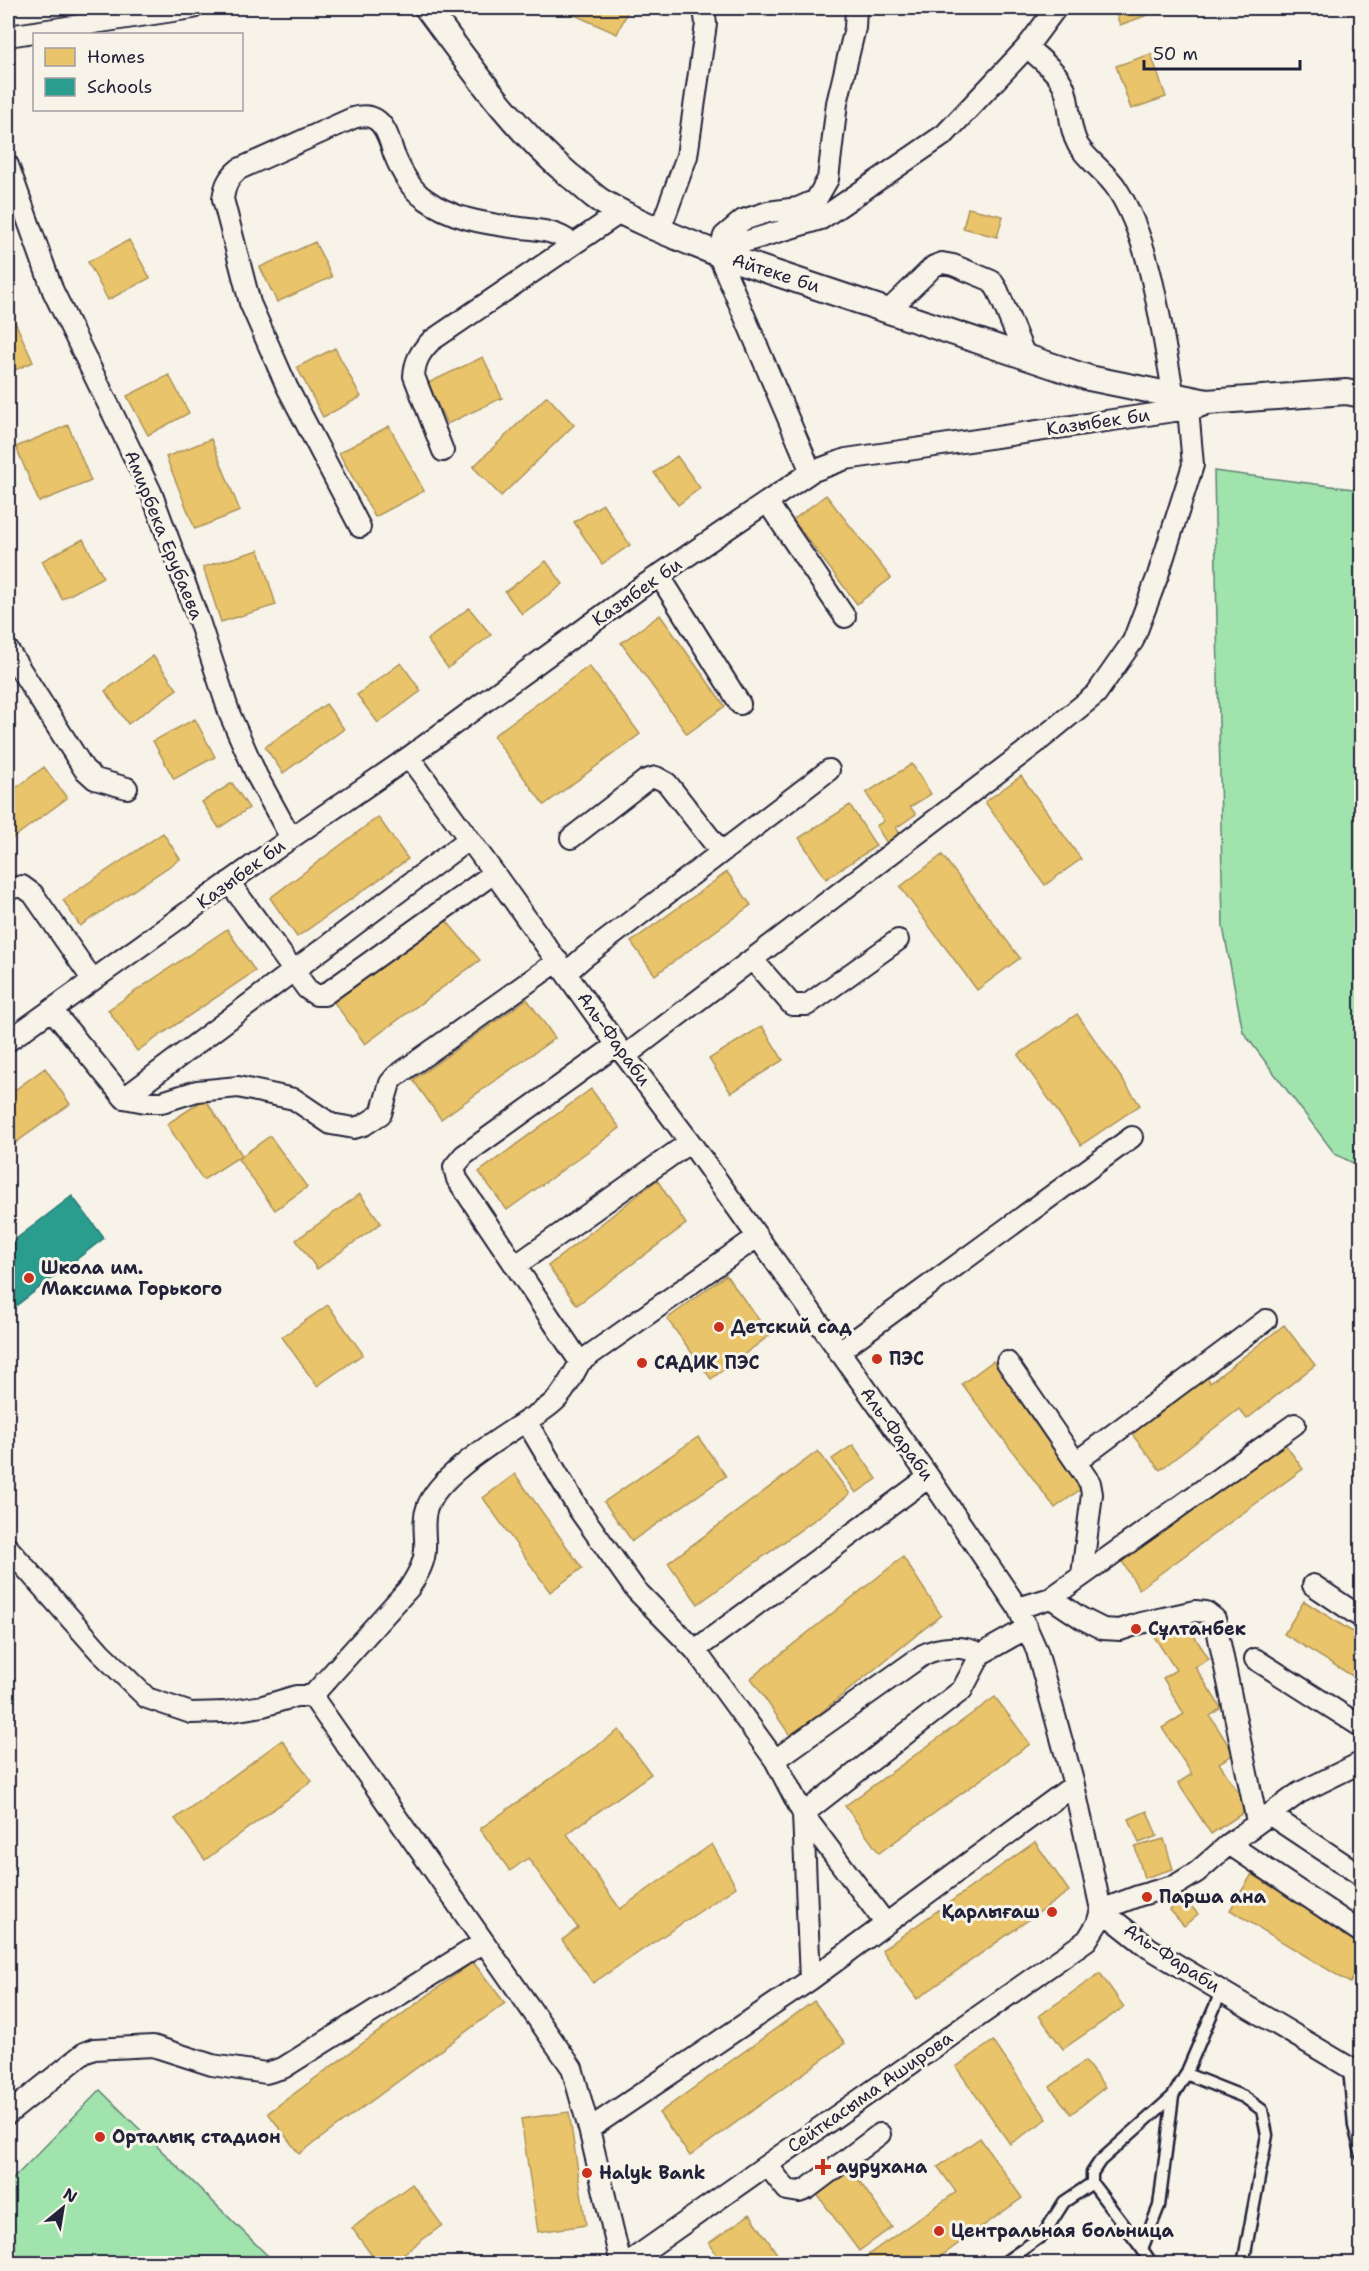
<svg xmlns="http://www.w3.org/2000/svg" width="1369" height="2271" font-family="'Shantell Sans',sans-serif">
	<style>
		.green { fill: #a0e3ad; stroke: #618274; stroke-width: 1.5 }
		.homes { fill: #e9c46a; stroke: #ad935c; stroke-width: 1.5 }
		.schools { fill: #2a9d8f; stroke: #287876; stroke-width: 1.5 }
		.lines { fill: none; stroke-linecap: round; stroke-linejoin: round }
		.service-casing { stroke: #22223b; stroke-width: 15 }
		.minor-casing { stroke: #22223b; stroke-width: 24 }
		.tertiary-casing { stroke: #22223b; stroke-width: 28 }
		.service { stroke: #f7f3e8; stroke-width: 10 }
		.minor { stroke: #f7f3e8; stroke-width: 20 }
		.tertiary { stroke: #f7f3e8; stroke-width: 24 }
		.poi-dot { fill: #c8321e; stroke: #f7f3e8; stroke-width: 2 }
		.labels { text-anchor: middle; stroke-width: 6; stroke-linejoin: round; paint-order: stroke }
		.street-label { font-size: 18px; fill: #22223b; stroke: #f7f3e8 }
		.poi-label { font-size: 18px; font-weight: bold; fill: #22223b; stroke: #f7f3e8; text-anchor: start }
	</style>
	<rect width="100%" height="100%" fill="#f7f3e8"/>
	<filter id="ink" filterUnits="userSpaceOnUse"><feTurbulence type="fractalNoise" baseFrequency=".0167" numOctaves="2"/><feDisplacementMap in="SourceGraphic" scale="12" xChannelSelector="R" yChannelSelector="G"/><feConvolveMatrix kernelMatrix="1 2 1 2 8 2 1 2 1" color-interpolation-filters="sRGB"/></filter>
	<g filter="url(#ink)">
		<path class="green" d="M1214,471L1361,490V1167L1335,1154L1243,1032L1223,927Z
			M100,2090L275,2263H8V2184Z"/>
		<path class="homes" d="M559,8H620L628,11L617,34Z
			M1114,8H1151L1153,13L1120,25Z
			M1151,54L1166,97L1131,109L1116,66Z
			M968,208L1003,216L997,237L963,228Z
			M129,240L150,278L108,300L88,262Z
			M315,242L332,277L277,302L260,267Z
			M8,306L33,362L8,373Z
			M335,348L361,397L323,417L297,367Z
			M483,357L502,398L447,424L428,383Z
			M169,375L189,413L148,435L127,396Z
			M547,396L574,425L501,496L473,467Z
			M68,425L91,481L39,502L16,447Z
			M389,426L424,491L375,517L339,453Z
			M211,439L240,511L195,529L166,457Z
			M677,456L700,488L678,505L654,473Z
			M826,495L891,578L857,604L793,520Z
			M603,504L630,545L602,564L574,522Z
			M83,539L103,577L62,599L42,561Z
			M259,550L276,605L221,622L203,567Z
			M546,561L563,584L522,614L505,592Z
			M469,608L491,635L448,668L427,640Z
			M660,615L725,706L687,734L621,643Z
			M153,656L177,689L128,724L105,691Z
			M401,663L421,691L378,723L357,695Z
			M589,666L640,734L544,805L493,736Z
			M326,704L344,729L283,773L265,747Z
			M195,719L215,757L174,779L153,741Z
			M912,764L931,794L910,807L916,814L896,828L900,834L887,843L876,826L884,821L866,793Z
			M44,767L67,798L13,838L8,830V794Z
			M1021,776L1081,859L1045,885L985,802Z
			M232,783L249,808L219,828L202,802Z
			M850,805L876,846L826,879L799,838Z
			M378,817L408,859L297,937L270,898Z
			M163,833L180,859L80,926L63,900Z
			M942,855L1020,958L977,990L900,887Z
			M727,872L751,905L655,975L631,942Z
			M443,917L480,960L365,1044L333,1001Z
			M227,929L255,971L137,1051L108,1010Z
			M527,999L555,1038L441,1119L413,1080Z
			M1077,1014L1140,1105L1081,1145L1018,1055Z
			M762,1026L783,1060L731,1093L709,1059Z
			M45,1068L70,1104L8,1148V1095Z
			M591,1089L620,1128L507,1210L479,1172Z
			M205,1099L242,1155L203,1180L167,1124Z
			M270,1136L307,1187L275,1210L238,1159Z
			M657,1180L686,1224L577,1305L548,1266Z
			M360,1194L381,1223L317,1269L296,1240Z
			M726,1275L770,1335L711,1379L667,1319Z
			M328,1305L363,1354L317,1386L282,1337Z
			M1284,1325L1315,1365L1247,1419L1239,1409L1160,1470L1130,1432L1206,1373L1210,1383Z
			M993,1361L1086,1485L1055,1508L962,1384Z
			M698,1437L726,1476L632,1541L604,1502Z
			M1283,1441L1303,1469L1139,1589L1120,1558Z
			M853,1445L877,1479L856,1493L832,1459Z
			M818,1451L850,1494L698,1604L668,1563Z
			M515,1474L582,1568L550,1592L483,1498Z
			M903,1557L941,1615L791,1737L751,1678Z
			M1304,1601L1362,1638V1682L1284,1634Z
			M1182,1617L1209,1659L1195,1667L1221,1708L1210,1716L1234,1754L1219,1763L1249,1809L1211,1834L1178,1783L1192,1774L1162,1728L1184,1714L1163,1678L1176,1670L1153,1635Z
			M995,1697L1030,1744L879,1853L845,1806Z
			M619,1730L651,1774L567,1834L620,1909L712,1844L736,1887L593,1983L562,1940L578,1928L528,1858L510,1871L480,1829Z
			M282,1740L312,1781L205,1860L175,1819Z
			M1147,1811L1157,1836L1139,1843L1129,1819Z
			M1164,1839L1173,1869L1144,1878L1135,1847Z
			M1035,1842L1069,1891L917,1999L882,1950Z
			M1252,1874L1362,1941V1964L1350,1983L1230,1910Z
			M1184,1898L1198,1914L1184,1926L1170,1910Z
			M473,1962L505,2003L299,2154L268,2113Z
			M1100,1973L1124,2007L1063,2049L1039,2016Z
			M814,2001L845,2043L690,2156L659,2113Z
			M993,2041L1047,2119L1010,2144L956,2067Z
			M1085,2061L1105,2087L1071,2114L1050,2087Z
			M569,2112L586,2225L538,2232L521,2119Z
			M980,2138L1022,2198L930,2264H855L956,2192L938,2167Z
			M847,2164L892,2227L859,2251L813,2189Z
			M412,2184L442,2225L390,2264H378L352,2228Z
			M750,2214L784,2264H723L709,2243Z"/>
		<path class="schools" d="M72,1196L104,1238L8,1312V1245Z"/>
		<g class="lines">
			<defs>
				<path id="service" d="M1349,2067L1354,2126L1362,2156
					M1186,2074L1244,2097L1262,2110L1267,2135L1243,2264
					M1142,2249L1092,2183V2173L1100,2161L1173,2096
					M1002,2264L1043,2235L1064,2202L1092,2183
					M1152,2264L1142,2249L1159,2206L1173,2096L1186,2074L1222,1990"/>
				<path id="minor" d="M8,36L193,8
					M1027,47C1039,58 1058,72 1064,87C1071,105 1068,127 1078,145C1088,161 1107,173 1117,189C1153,245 1161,331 1174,396
					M8,165L53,291L151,492L199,621L230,715L257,776L291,838
					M660,230L687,156L706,24L704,8
					M721,249L821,219L945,134L1027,47L1056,8
					M889,310L934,266L942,263L953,265L992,281L998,291L1025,356
					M443,451L414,376C415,361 420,352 431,341L621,212
					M811,472L718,254L724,236L743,220L768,212L798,208L816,200L828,179L837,103L855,28L856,8
					M767,502L845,617
					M360,527L287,387L250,303L223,199C225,185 228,178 239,169L353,118C360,116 368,115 375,119C387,126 390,143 394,154C401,171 410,189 425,199C451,218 482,223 512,227C535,230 555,229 573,244
					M659,575L740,704
					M8,650L84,769L95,779L127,788
					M409,757L494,873L617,1045L690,1142L929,1477L1018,1608L1037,1651L1074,1785L1101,1910L1149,1948L1362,2075
					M571,838L646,780L656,777L667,783L721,852
					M229,882L307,989L316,995H324L494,873
					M8,889L22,886L33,894L92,979
					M752,959L792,1005H807L898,940
					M566,973L583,958L829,770
					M52,1010L124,1098L145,1102H162L197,1091L238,1087L294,1099L331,1124L354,1128L364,1125L381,1114L390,1083L396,1076L558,961
					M8,1041L291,838L409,757L640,588L811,472L846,459L1188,409L1193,465L1158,575L1133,641L1096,694L1035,744L625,1056
					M124,1098L469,839
					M757,1237L580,1362C562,1396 559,1402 526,1421L579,1510L635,1589L695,1650L775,1760L803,1814L810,1980
					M515,1266L690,1142
					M838,1352L1132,1137
					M580,1362L457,1179L454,1167L464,1155L617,1045
					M1007,1362L1090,1483L1092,1494L1082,1575
					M1076,1462L1266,1320
					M8,1548L100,1652L147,1698L191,1713L225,1712L263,1706L296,1696H312L572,2068L589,2129L621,2264
					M1313,1585L1362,1618
					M1051,1598L1081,1618L1103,1629L1120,1630L1141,1623L1195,1611L1206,1612L1215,1619L1257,1822
					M1018,1608L1051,1598L1295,1424
					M695,1650L929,1477
					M1255,1659L1362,1727
					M312,1696L410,1587C417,1575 425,1563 425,1549C426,1536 422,1521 427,1508C437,1476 499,1439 526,1421
					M775,1760L923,1655C941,1646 963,1645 981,1654
					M1269,1814L1362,1876
					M1229,1844L1362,1933
					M1101,1910L1138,1896L1176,1885L1197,1872L1229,1844L1299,1793L1362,1762
					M886,1924L803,1814L962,1690L981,1654L1027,1628
					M8,2114L84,2053L94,2049L153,2046L212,2065L266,2073L283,2068L484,1942
					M589,2129L810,1980L1074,1785
					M767,2165L787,2190L799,2192L807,2189L880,2134
					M626,2264L1087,1940L1097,1924L1101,1910"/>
				<path id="tertiary" d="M427,8C471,67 512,127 569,175C580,183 590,194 601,201C638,223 679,238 718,254L1089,378L1207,402
					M1193,407L1207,402L1346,392L1362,395"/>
			</defs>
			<use href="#service" class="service-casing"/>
			<use href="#minor" class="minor-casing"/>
			<use href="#tertiary" class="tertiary-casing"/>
			<use href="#service" class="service"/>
			<use href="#minor" class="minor"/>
			<use href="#tertiary" class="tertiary"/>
		</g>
	</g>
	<g class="poi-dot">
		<circle cx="29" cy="1278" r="6"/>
		<circle cx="719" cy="1327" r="6"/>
		<circle cx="877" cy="1359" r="6"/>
		<circle cx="642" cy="1363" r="6"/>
		<circle cx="1136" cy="1629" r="6"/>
		<circle cx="1147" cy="1897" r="6"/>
		<circle cx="1052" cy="1912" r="6"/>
		<circle cx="100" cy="2137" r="6"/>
		<path d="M820 2158h6v6h6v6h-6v6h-6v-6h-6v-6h6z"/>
		<circle cx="587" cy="2173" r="6"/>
		<circle cx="939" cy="2231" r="6"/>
	</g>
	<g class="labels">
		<g class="street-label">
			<text transform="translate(776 273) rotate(18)" y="6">Айтеке би</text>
			<text transform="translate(1098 422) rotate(-8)" y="6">Казыбек би</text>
			<text transform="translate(164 535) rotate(68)" y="6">Амирбека Ерубаева</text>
			<text transform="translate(637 592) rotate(-35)" y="6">Казыбек би</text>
			<text transform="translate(241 874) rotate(-36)" y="6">Казыбек би</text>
			<text transform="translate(614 1039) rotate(54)" y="6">Аль-Фараби</text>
			<text transform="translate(897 1434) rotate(54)" y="6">Аль-Фараби</text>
			<text transform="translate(1172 1958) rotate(33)" y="6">Аль-Фараби</text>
			<text transform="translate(870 2092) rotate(-35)" y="6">Сейткасыма Аширова</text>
		</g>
		<g class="poi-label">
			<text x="41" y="1274">Школа им.<tspan x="41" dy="21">Максима Горького</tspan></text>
			<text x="731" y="1333">Детский сад</text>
			<text x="889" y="1365">ПЭС</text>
			<text x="654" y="1369">САДИК ПЭС</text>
			<text x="1148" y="1635">Сұлтанбек</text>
			<text x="1159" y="1903">Парша ана</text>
			<text x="1040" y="1918" text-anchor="end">Қарлығаш</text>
			<text x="112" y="2143">Орталық стадион</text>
			<text x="836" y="2173">аурухана</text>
			<text x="599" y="2179">Halyk Bank</text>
			<text x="951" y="2237">Центральная больница</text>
		</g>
	</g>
	<rect width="1369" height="2271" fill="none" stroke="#f7f3e8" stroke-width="30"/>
	<rect x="15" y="15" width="1339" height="2241" fill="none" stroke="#22223b" stroke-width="2" filter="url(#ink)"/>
	<rect x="33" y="33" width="210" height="78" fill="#f7f3e8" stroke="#a29fa3" stroke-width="1.5"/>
	<rect x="45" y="48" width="30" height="18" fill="#e9c46a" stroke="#a29fa3" stroke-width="1.5"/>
	<text x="87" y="63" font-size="18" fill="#22223b">Homes</text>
	<rect x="45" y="78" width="30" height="18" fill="#2a9d8f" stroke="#a29fa3" stroke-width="1.5"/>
	<text x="87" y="93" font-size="18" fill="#22223b">Schools</text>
	<g transform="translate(63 2208) rotate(30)" stroke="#f7f3e8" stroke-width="4.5" paint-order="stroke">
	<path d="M0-4.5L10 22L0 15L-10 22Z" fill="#22223b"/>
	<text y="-9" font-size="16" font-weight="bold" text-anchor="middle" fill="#22223b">N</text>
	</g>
	<path d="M1144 60v9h156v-9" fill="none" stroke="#22223b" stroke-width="3"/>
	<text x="1153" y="60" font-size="18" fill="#22223b" stroke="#f7f3e8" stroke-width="4.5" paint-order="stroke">50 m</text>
</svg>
